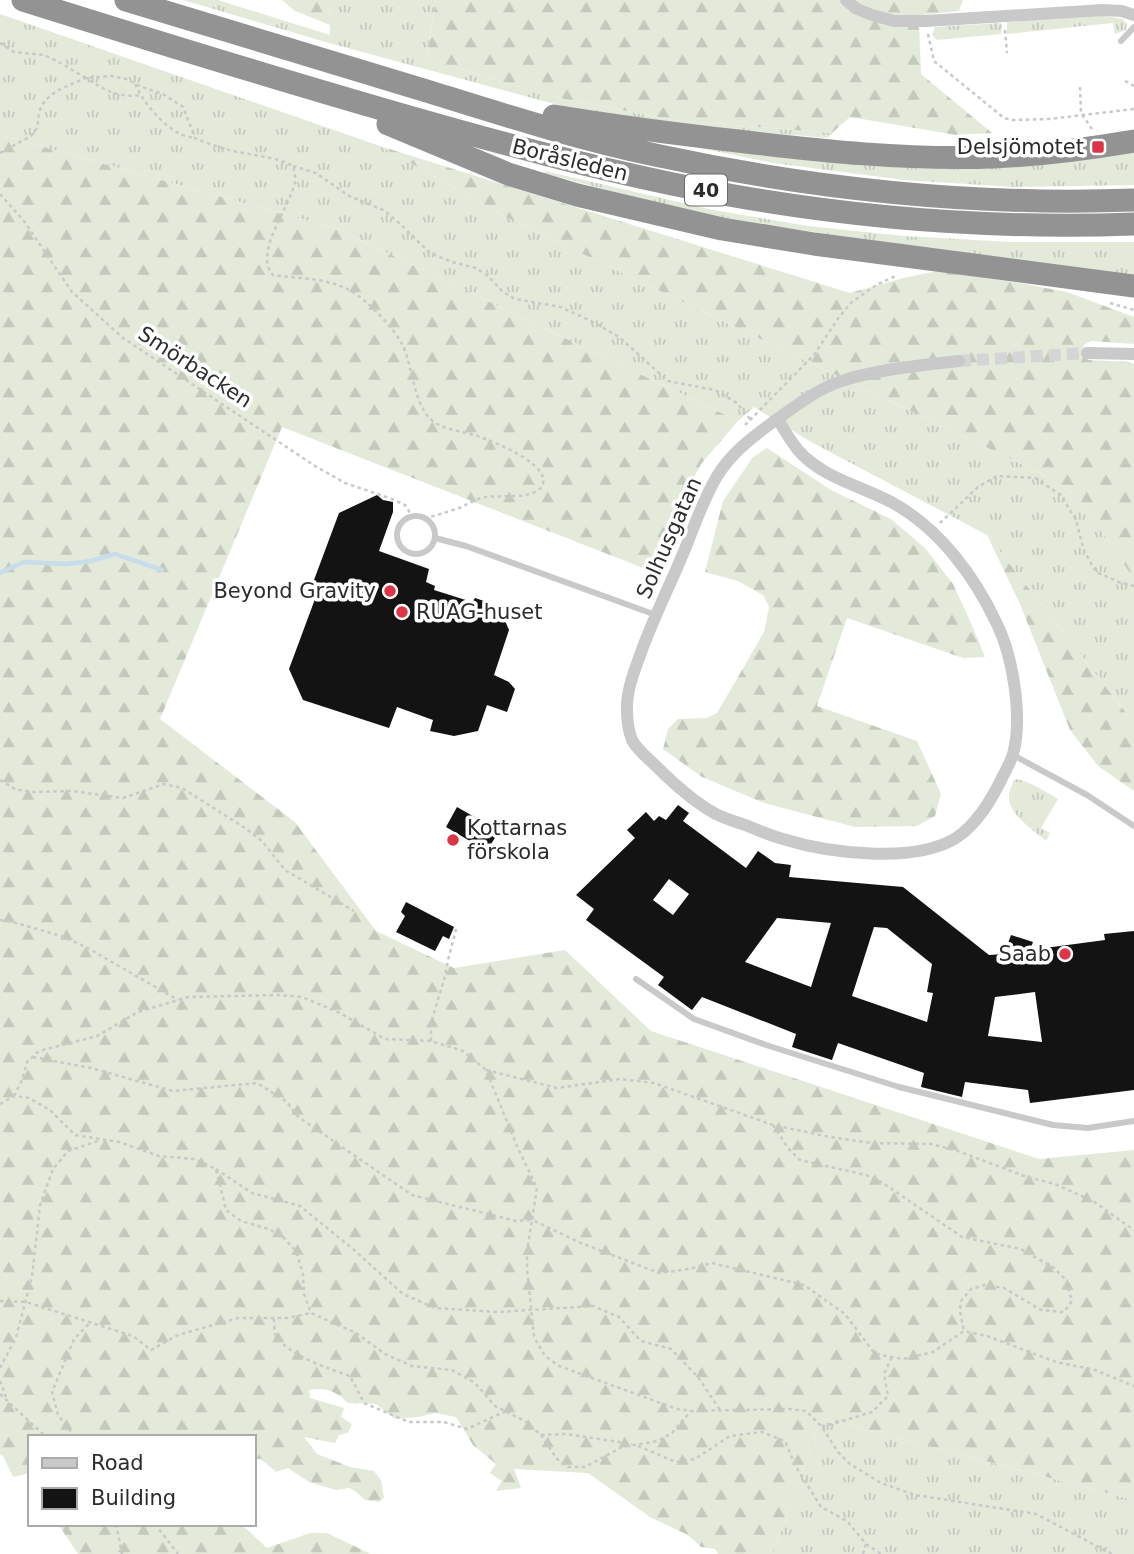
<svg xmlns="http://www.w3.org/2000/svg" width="1134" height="1554" font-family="'DejaVu Sans',sans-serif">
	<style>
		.grass { fill: url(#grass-tufts) }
		.forest { fill: url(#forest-firs) }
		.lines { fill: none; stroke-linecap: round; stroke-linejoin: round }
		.stream { stroke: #c7dde9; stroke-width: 4.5 }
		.building { fill: #131313; fill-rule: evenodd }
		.minor-tunnel { stroke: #d5d5d5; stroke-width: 12; stroke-dasharray: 12 6; stroke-linecap: butt }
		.path { stroke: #c9c9c9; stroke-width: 2.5; stroke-dasharray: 3.5 3.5; stroke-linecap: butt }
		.service { stroke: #c9c9c9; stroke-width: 6 }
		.minor { stroke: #c9c9c9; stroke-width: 12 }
		.motorway { stroke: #939393; stroke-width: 23 }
		.poi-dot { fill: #dc3547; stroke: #fff; stroke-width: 2.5 }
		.labels { text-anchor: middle; stroke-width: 7; stroke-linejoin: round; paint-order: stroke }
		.shield { fill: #fff; stroke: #6b6b6b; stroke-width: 2 }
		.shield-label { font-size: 19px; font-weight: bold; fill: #2c2c2c }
		.poi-label { font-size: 21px; fill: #2c2c2c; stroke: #fff; text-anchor: end }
		.street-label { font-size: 21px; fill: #2c2c2c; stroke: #fff }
	</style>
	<defs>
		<pattern id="grass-tufts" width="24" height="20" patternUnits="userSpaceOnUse" patternTransform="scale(1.75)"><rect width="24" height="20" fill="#e3eada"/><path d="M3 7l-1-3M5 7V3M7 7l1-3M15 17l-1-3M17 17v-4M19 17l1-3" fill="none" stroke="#c3c9bb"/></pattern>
		<pattern id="forest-firs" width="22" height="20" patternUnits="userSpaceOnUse" patternTransform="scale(1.75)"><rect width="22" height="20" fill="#e3eada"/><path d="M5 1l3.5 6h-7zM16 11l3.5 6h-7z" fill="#c3c9bb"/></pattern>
	</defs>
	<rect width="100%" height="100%" fill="#fff"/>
	<path class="grass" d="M183,0H218L330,35L329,0H436L426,58L549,96L673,120L832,133L828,138L669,124L562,106L329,43Z
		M0,14L380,146L508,218L1040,473L1078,497L1134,579V723L987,535L811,442L754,407L738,421L337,229L0,135Z
		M1099,15L1123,19L1127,24L1126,30L1115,34L1113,23L1007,34V22Z
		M999,23L1002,24L1001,34L937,40L932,35L935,27Z
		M685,145L1134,151V185L1014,187L904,180L773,163Z
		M545,171L713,210L808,226L904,236L1011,242H1134V276L778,227L704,215L650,202L544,173Z
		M1017,779C1032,782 1045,792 1058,799L1041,828L1050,833L1046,841C1033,830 1009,815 1009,797C1009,791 1012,785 1014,780Z
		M821,1418L1134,1500V1554H773Z"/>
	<path class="forest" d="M282,0H329L330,25L295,11Z
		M436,0H963L959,11L923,15L919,24L921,74L992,133L956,135L850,117L832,133L673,120L549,96L426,58Z
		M0,135L337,229L738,421L701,464L646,569L282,427L160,719L295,822L376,931L454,968L565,950L651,1031L1039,1159L1134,1150V1500L821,1418L773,1554H718L715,1549L701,1547L688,1535L650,1517L588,1473L514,1469L521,1488L496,1491L502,1481L490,1473L496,1464L473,1445L456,1417L435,1413L419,1417L395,1419L376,1404L348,1403C336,1391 326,1387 309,1390L310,1398L344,1408L341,1417L352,1424L348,1433L339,1435L335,1443L304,1437L317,1454L350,1467L374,1471L381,1480L384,1498L379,1502L365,1500L355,1491L349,1488L336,1490L309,1482L288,1468L276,1472L261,1459H254V1437H30V1473L13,1477L3,1456L0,1455Z
		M380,146L850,293L903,278L937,271L1019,283L1067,292L1134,317V344L1091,341L1084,345L1082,356L1089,360L1129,362L1134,364V579L1078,497L1040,473L508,218Z
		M767,448L831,490L891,519L925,548L953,584L971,623L985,657L963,658L847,618L817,706L917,741L941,794L935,816L917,826L855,827L764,803L702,777L663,749L668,729L678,719L707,718L717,713L764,632L769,607L763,595L738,581L705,572L723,501L753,457Z
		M987,535L1134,723V791L1098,766L1070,730L1020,604Z
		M58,1524H241L267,1548L310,1533H327L371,1554H78Z"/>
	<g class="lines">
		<path class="stream" d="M0,573L24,562L66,564L91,561L115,554L162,570"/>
	</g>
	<path class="building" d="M377,495L383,500L393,502V512L379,551L429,569L426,582L435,586L434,590L472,602L475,598L487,602L485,608L503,616L509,630L494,675L509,682L515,689L507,712L487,705L478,731L454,736L430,731L433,720L397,707L389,728L303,700L289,669L315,599L311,588L339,513Z
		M678,805L689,813L683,821L746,868L758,851L775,863L791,865L789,877L903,887L989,955L1004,954L1011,935L1033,942L1030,950L1105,940L1104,934L1134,931V1090L1030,1103L1028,1090L965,1082L962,1097L921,1087L924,1073L838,1043L832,1060L792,1047L796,1034L702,997L692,1010L658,985L664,977L586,920L594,909L576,895L635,838L627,830L646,812L654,821L659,816L666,820ZM669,879L689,894L673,915L653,900ZM777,918L831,923L811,987L745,962ZM874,927L887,928L932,964L927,992L933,993L927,1022L852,996ZM1035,992L1042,1042L988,1036L995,997Z
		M457,807L499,831L487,851L446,827Z
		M406,902L454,927L449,939L443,936L435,951L396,932L405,916L401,912Z"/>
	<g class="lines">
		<path class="minor-tunnel" d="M959,361L1087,353"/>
		<path class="path" d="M1005,30L1007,53
			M928,34L934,61L1004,118L1012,120L1049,119L1134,109
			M0,43L14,52L44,55L57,61L86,78L111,76L126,79L142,87L163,94L183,107L195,138C209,144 223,149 238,152C257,156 276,157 293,166C294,171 296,177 295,182C290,207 253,253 273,275C299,279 326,277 351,291C367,300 394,328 402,344C414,367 413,413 439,425C451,431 467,432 480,437C494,442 553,465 542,486C534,500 500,495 486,497C478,498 469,503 462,507C450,511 438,515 426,518
			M1125,81L1134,86
			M135,84C143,102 161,123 178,133C183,136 190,137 195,138
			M1080,87L1081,113L1092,129
			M0,153L31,136L38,127C36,95 61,89 86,78C105,90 117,98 140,95
			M293,166L316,173L349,196L383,210L396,220L430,253L452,262L476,268L488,276L503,292L515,299L561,307L595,323L619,337L668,381L715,390L737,403L750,419
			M0,194L24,221L72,292L123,338L315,466L345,483L392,499L405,505L412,516
			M1110,303L1134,310
			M745,425L814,355L839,317L852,302L878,284L898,275
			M940,523L978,487L997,476L1035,478L1061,495L1076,520L1084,551L1096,572L1119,582L1134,586
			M0,780L15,789L32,792L72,791L123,798L164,784L182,788L245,828L262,841L285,870L354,911
			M0,920L9,921L61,936L86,947L178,1000
			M431,1041V1023L445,976L448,960L457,926
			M33,1057L91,1068L173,1091L257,1083L287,1102L297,1116L412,1195L516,1221L532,1220L527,1251V1269L534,1337L545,1356L559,1366L677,1409L692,1411L790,1409L806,1411L822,1427L838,1452L850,1464L881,1483L915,1495L1036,1514L1112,1554
			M486,1070L557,1088L620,1079L654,1083L773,1125L830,1137L872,1143L931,1144L955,1150L1027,1177L1055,1184L1093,1201L1134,1230
			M14,1096L22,1080L27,1062L39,1051L97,1036L138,1012L188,997L278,995L302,997L340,1013L385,1039L431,1041L463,1051L486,1070L517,1146L537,1188L532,1220L581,1243L659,1273L689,1269L712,1263L804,1285L845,1314L875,1354L903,1359L933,1352L964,1331L987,1336L1056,1362L1095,1370L1134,1386
			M0,1104L14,1096L29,1098L50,1110L75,1135L119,1142L159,1156L194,1159L216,1169L226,1210L241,1221L269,1229L283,1237L296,1251L303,1274L304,1294L311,1313L356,1333L385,1354L412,1366L452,1370L475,1383L495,1406L525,1421L541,1435L557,1459L568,1467H585L622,1447L658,1441L672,1433L691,1411
			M773,1125L788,1148L800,1160L866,1175L883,1183L962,1237L1021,1249L1054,1268L1066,1280L1072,1301L1064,1312L1041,1310L1004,1288L985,1285L971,1289L961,1301L960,1312L964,1331
			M216,1169L252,1193L300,1206L353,1249L403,1294L435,1308L498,1312L593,1306L619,1317L641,1341L671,1349L698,1377L720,1410
			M0,1301L26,1302L133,1336L151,1350L178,1335L238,1318H287L311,1313
			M274,1319C274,1324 274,1331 276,1336C288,1355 329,1369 350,1376L364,1403L409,1422H444L467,1429L506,1411
			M0,1368L16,1337L32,1277L40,1205L53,1169L68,1151L98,1141
			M0,1381L6,1397
			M0,1394L46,1437
			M822,1427L872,1412L888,1396L884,1374L892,1357
			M541,1435L566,1434L632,1444
			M75,1437L58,1415L52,1392L74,1339L90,1323
			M638,1446L676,1462L695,1459L730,1436L762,1432L785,1441L795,1465L821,1507L847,1521L866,1544L881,1554
			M116,1524L122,1554
			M155,1524L178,1554
			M863,1554L866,1544"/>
		<path class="service" d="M1121,41L1134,27
			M397 535a19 19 0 1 1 38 0a19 19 0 1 1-38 0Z
			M435,538L466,546L656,615
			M1013,755L1087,795L1134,826
			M636,979L694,1019L766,1045L899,1087L1053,1125L1088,1128L1134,1121"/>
		<path class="minor" d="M846,0L857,9L872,15L894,21H926L1103,10L1122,11L1134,15
			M1087,353L1134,354
			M778,419C784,430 790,440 798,450C822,478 862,486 893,503C940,529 975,577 997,624C1013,657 1023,718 1013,754C1011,761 1007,768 1004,774C993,797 978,824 956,838C914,864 828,853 783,839C771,836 760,831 748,826C737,822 725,819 714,813C693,801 674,784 657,767C649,759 637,750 632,740C629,732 627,720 627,711C626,689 636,667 643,647C657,610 675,575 689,539C697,518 705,497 716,478C730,454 751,438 773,422C793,408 813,392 836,383C870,370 922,365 959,361"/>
		<path class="motorway" d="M23,0C144,38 264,75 385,110C499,143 613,174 729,195C863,219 999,229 1134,224
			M126,0C227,31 329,61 430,92C504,115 579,139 655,155C813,189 972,206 1134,200
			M554,116C615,126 676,134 738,141C822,151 907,160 992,157C1040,155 1087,149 1134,141
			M388,124L508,174L577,195L722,229L814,244L1134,286"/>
	</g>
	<g class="poi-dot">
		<rect x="1091" y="140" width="14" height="14" rx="3.5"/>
		<circle cx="390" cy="591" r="7"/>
		<circle cx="402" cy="612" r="7"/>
		<circle cx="453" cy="840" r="7"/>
		<circle cx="1065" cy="954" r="7"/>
	</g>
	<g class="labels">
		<rect class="shield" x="685" y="174.5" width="42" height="31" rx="5"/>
		<g class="shield-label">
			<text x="706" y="197">40</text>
		</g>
		<g class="poi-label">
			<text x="1084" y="154">Delsjömotet</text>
			<text x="376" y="598">Beyond Gravity</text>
			<text x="416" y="619" text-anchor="start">RUAG-huset</text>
			<text x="467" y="835" text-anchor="start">Kottarnas<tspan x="467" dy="24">förskola</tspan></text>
			<text x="1051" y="961">Saab</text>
		</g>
		<g class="street-label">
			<text transform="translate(570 160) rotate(14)" y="7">Boråsleden</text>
			<text transform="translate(195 367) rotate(33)" y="7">Smörbacken</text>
			<text transform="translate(669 538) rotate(-66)" y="7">Solhusgatan</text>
		</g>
	</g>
	<rect x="28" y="1435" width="228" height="91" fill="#ffffff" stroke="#ababab" stroke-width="2"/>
	<rect x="42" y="1458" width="35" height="10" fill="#c9c9c9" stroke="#ababab" stroke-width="2"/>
	<text x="91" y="1470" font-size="21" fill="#2c2c2c">Road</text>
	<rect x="42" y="1488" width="35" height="21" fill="#131313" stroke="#ababab" stroke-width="2"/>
	<text x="91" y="1505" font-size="21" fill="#2c2c2c">Building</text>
</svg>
